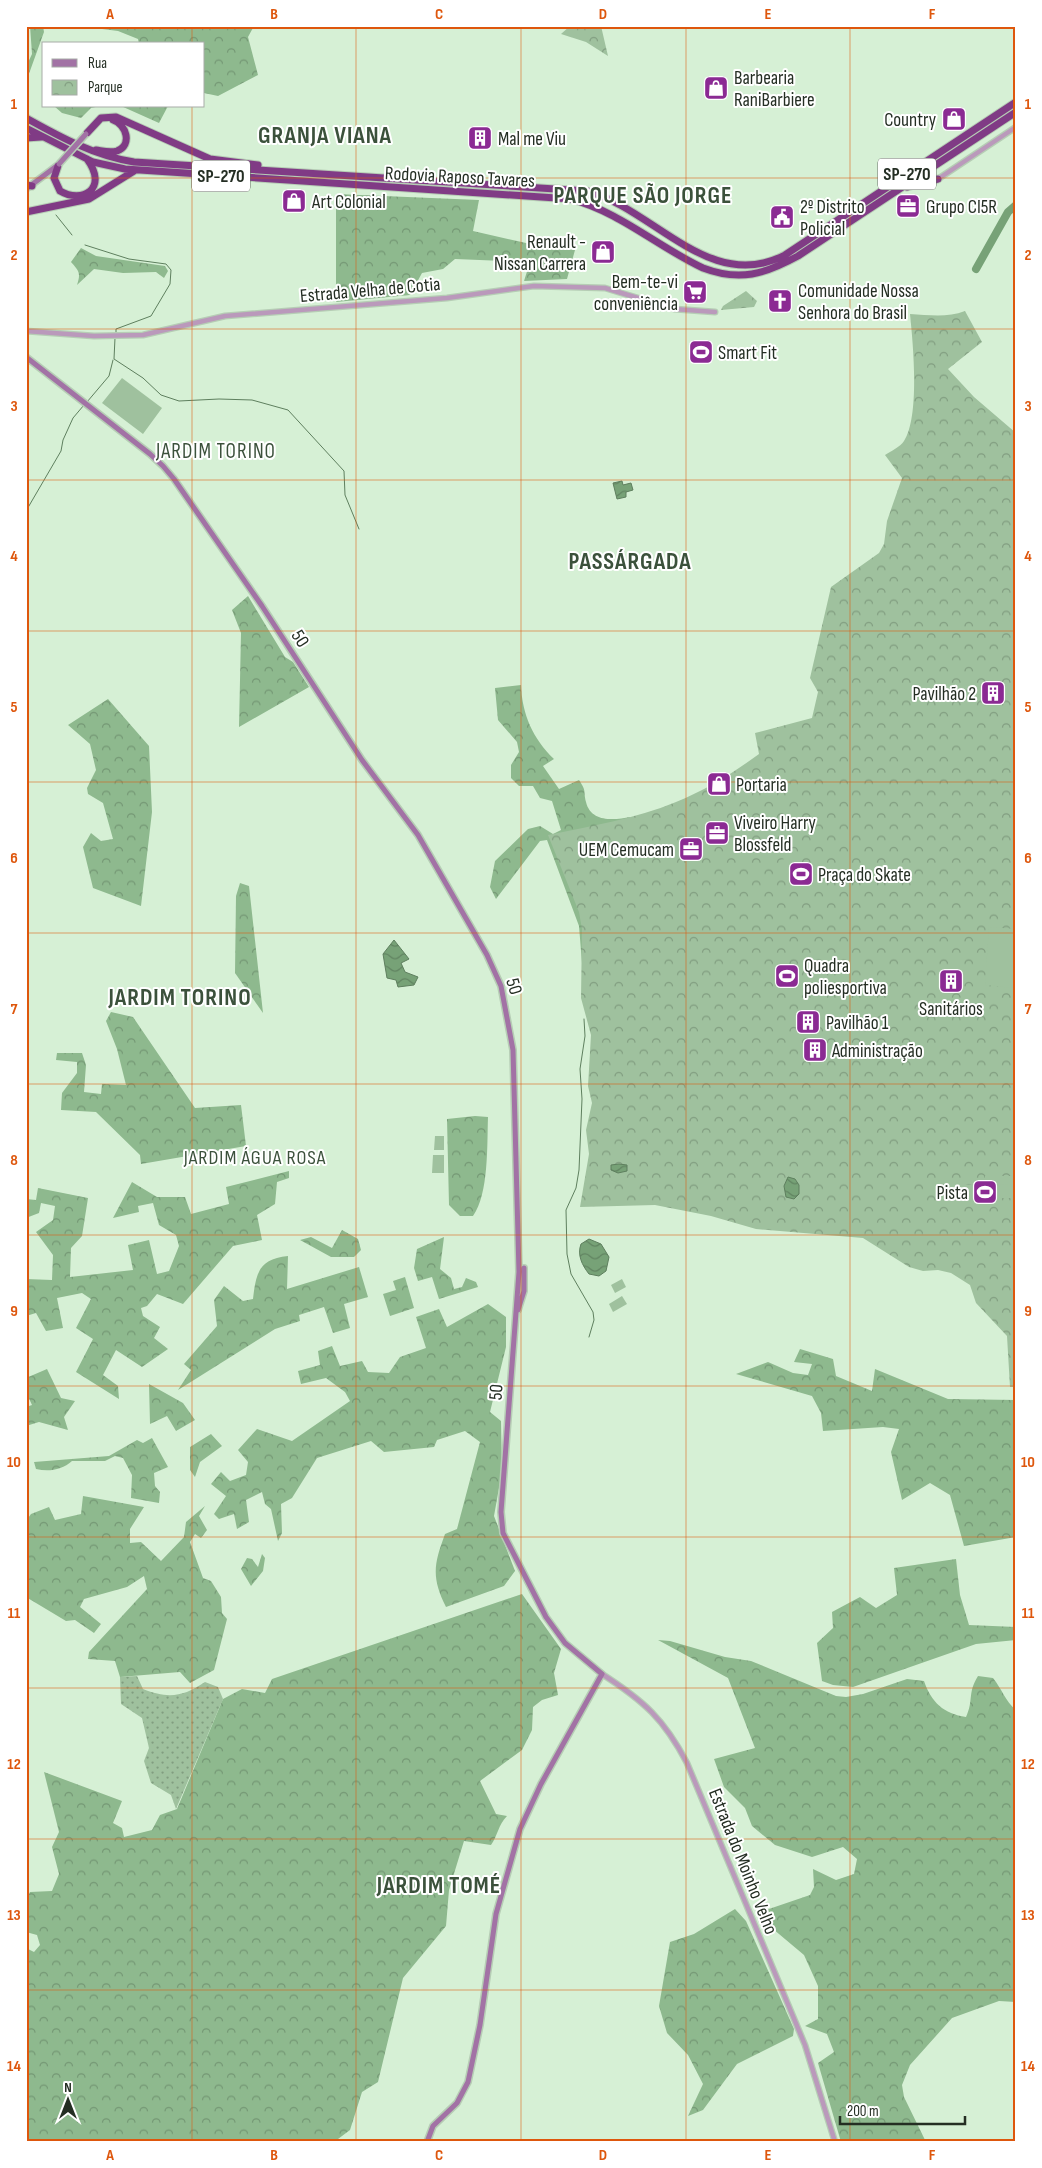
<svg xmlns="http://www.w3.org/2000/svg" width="1042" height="2168" font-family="'Sofia Sans Condensed',sans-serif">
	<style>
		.grass { fill: url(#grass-dots) }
		.forest { fill: url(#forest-crowns) }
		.park { fill: url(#park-crowns) }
		.pitch { fill: #9fc19e }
		.water { fill: url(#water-waves); stroke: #5e7f5e }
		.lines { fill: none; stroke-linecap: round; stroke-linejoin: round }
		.stream { stroke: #5e7f5e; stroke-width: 1 }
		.river { stroke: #77a277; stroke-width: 8 }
		.tertiary-casing { stroke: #b6cdb5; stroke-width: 7 }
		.secondary-casing { stroke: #b6cdb5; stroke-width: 8 }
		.motorway-casing { stroke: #b6cdb5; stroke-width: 9 }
		.tertiary { stroke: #ba99bb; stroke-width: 4.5 }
		.secondary { stroke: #a272a5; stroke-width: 5 }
		.motorway { stroke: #803b85; stroke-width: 7 }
		.secondary-bridge-casing { stroke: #b6cdb5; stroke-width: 8; stroke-linecap: butt }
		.secondary-bridge { stroke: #a272a5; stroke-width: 5 }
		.grid { fill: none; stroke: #de570d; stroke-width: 1; stroke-opacity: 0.55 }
		.labels { text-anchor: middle; stroke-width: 4; stroke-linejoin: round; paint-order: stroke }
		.shield { fill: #fff; stroke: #666d65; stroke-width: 1 }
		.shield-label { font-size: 18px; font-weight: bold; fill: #242e23 }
		.poi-label { font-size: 19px; fill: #242e23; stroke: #fff; text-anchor: start }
		.street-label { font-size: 19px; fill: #242e23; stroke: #fff }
		.neighbourhood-label { font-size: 20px; letter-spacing: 1px; fill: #3b513b; stroke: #fff }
		.quarter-label { font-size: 21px; letter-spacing: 1px; fill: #3b513b; stroke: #fff }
		.district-label { font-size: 24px; font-weight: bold; letter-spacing: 1px; fill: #3b513b; stroke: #fff }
		.neatline { fill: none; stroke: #de570d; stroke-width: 2 }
		.grid-label { font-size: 16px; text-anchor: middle; font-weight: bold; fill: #de570d }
	</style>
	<defs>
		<pattern id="grass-dots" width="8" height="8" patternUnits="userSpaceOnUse" patternTransform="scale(1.25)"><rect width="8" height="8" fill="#9fc19e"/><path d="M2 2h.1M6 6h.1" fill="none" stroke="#819d80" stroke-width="1.8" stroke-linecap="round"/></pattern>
		<pattern id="forest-crowns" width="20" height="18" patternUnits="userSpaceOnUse" patternTransform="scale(1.25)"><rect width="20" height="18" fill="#8eb98e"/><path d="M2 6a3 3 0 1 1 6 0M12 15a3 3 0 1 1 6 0" fill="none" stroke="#749774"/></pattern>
		<pattern id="park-crowns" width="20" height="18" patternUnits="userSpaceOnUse" patternTransform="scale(1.25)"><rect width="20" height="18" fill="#9fc19e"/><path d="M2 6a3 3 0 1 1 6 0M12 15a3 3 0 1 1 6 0" fill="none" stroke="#819d80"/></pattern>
		<pattern id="water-waves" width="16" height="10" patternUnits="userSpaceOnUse" patternTransform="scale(1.25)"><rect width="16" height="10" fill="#77a277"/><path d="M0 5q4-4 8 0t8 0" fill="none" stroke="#618461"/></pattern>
	</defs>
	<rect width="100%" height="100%" fill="#d6f0d5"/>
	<path class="grass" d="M137,1676L143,1689C168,1699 183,1697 205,1682L218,1687L223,1699L176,1809L171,1795L151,1783L144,1761L149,1748L142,1718L121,1704L120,1677Z"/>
	<path class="forest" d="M30,26H43L44,32L26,82V67L32,54Z
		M79,26H254L248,37L258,75L218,96L204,93V44H139L138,39L118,31Z
		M54,106H100L91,108L81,118L62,113Z
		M121,106H168L159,123Z
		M336,194L479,200L473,231L526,243L575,250L567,279L524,281L530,262L455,259L443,269L422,273L410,295L336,302Z
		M81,248L96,256L165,266L168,271L164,278L156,272L123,273L94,269L77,285C81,273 79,271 71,262Z
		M248,596L285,657L293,662L309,687L239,727L241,633L232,610Z
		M521,685C522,714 533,739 554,759L543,766L559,789L579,780C587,792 583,790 586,802C591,823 615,820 630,817L586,1013L579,926L547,840L540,841L496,899L490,887L495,861L528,829L540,826L553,834L561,830L552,801L540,798L533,786H519L511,778V765L519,752L517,742L498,720L495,688Z
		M108,699L149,746L152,812L141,906L93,888L83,847L91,833L101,841L113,839L103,803L88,794L87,788L96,770L90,744L68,725Z
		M240,883L249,886L263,1013L235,973L236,896Z
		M111,1012L133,1017L195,1108L241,1105L246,1146L141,1164L140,1155L96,1112L61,1110L62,1093L77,1073V1062L56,1060L57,1053H82L86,1065L84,1092L101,1094L102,1084L126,1085L117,1049L106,1021Z
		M475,1116L488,1117C487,1144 489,1194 473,1216H460L449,1205L447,1119Z
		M289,1171V1178L277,1182L275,1204L257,1215L262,1240L233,1246L183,1304L157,1294L147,1306L141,1308L143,1316L160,1327L154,1338L168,1349L142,1367L116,1350L103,1375L118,1386L119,1399L76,1372L93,1339L76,1328L91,1299L82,1293L57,1298L63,1328L46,1331L36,1313L26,1316V1279L52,1280L53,1255L36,1232L53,1220L55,1206L41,1203L39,1213L26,1218V1199L36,1200L38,1188L88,1198L82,1236L71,1248L70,1277L133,1270L128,1245L149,1240L157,1274L169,1271L179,1246L176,1235L159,1225L153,1203L138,1206L139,1212L113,1218L132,1182L157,1197H185L191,1214L229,1204L226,1187Z
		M342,1230L358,1239L361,1250L354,1257H331L300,1240L311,1237L332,1248Z
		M444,1237L440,1269L451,1278L454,1289L462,1287L466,1278L476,1282L478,1287L439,1299L432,1277L418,1281L414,1268L417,1249Z
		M288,1256L287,1289L359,1267L368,1297L344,1304L350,1328L333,1333L324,1307L299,1315L300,1321L275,1329L178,1390L191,1370L184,1364L217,1326L214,1300L224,1286L243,1301L253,1299C256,1274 258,1259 288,1256Z
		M405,1277L414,1308L390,1316L383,1294L396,1290L393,1281Z
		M488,1304L506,1317V1347L490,1412L501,1421L502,1471L494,1516L515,1571L504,1586L446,1607C431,1577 434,1564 445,1534L457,1529L480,1442L465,1431L437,1440L434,1447L384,1452L371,1441L317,1458L292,1498L281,1504L282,1533L278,1541L271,1509L265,1504L262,1492L246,1500L249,1522L237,1529L234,1514L219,1519L214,1514L226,1496L211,1484L221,1472L230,1481L246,1475L248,1462L238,1450L257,1429L292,1441L350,1401L345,1392L326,1378L301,1384L298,1371L320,1365L318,1351L332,1346L340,1366L362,1361L368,1372L389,1373L400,1357L426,1348L416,1317L439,1309L447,1327Z
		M800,1349L833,1359L836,1376L872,1391L875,1369L948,1399L1016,1400V1537L964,1546L950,1495L930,1483L902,1500L891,1452L899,1429L883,1427L823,1431L821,1413L812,1396L736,1374L768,1362L793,1373L808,1375L812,1364L794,1362Z
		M47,1369L61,1398L75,1401L64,1417L68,1430L39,1422L26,1426V1407L32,1405L26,1392V1378Z
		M149,1384L183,1403L195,1420L176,1431L167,1416L150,1424Z
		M211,1434L222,1446L200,1462L195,1477L190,1470V1447Z
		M152,1438L168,1467L154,1473L155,1486L160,1492L159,1503L131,1498L132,1475L123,1458L115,1456L105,1461H72C62,1470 49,1472 36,1469L34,1462L109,1456L137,1440L143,1443Z
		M83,1496L144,1507L130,1529V1543L141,1542L161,1561L184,1537L186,1522L205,1506L199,1516L207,1530L201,1538L195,1534L190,1542L203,1578L211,1581L221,1597L222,1613L227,1619L214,1670L190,1683L180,1672L120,1677L115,1661L88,1659L89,1652L147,1589L144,1576L127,1587L84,1599L80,1607L101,1624L94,1633L75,1620L66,1621L26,1597V1521L31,1514L49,1507L55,1520L81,1514Z
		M262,1554L265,1558L263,1571L251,1586L241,1569L247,1558L252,1559L258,1567Z
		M956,1559L960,1595L969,1625L1016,1627V1640L976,1644L853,1687L833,1685L822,1681L817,1643L833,1628L832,1612L860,1597L876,1608L897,1595L894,1568Z
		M522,1594L561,1649L554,1673L558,1695L542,1700L533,1707L532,1730L522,1750L480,1781L496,1814L507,1816C498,1825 498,1835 491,1845L464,1841L449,1890L446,1926L403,1978L378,2082L362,2092L350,2130L334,2142H26V1948L34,1952L40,1945L37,1935L26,1932V1900L30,1892L52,1891L59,1874L52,1847L59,1832L44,1772L122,1801L113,1823L122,1828L124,1837L152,1830L160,1815L177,1809L223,1699L242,1689L265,1693L272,1679Z
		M658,1640L670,1641L725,1657L751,1661L836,1696L846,1697L863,1694L907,1679L924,1681C931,1702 944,1714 966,1717C974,1700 967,1694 978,1676L993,1678C1002,1689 1005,1701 1016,1710V2002L999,2001L952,2018L910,2065L902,2085L904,2097L925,2140L841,2142L818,2063L834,2052L827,2034L805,2026L818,2019V1986L804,1955L761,1919L766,1910L810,1895L814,1887L813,1869L836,1880L854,1874L857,1859L843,1847L812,1857L775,1845L752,1826L745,1808L724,1787L714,1759L755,1748L728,1678Z
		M735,1909L746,1921L794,2029L793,2036L737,2064L703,2110L688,2116L703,2084L688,2055L667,2033L659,2006L670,1942L694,1934Z"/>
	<path class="park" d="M570,26H601L608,56L586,42L561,34Z
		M746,291L757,301L754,307L721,310L723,306Z
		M965,311L982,342L948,369L974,397L1016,433V1387H1010L1007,1336L976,1303L970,1285L951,1273L938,1270L923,1271L909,1267L863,1238L756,1229L711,1216L655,1205L580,1207L589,1154L586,1130L592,1103L588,1086L591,1035L581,998L582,929L579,912L548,835C591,826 635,819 676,802C706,790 733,773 759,754L755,733L812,718L818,692L810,678L831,587L879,553L884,544L887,521L902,478L885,455C891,451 900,447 904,441C920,416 913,344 910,314C929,315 947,318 965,311Z"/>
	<path class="pitch" d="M122,378L162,408L143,434L102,403Z
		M785,859L798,865L811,863L818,867L819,874C808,874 804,884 790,888L789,876H786L792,868L791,865H782L780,860Z
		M989,927L1016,929L1014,988L985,985Z
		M788,965L796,981L786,987L778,971Z
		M435,1136H444V1150H434Z
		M433,1155H444V1173H432Z
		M985,1176H1013V1180H1000V1184L1016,1185V1198H955V1185H996V1180H985Z
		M622,1279L626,1287L615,1293L611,1285Z
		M622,1296L627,1304L613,1312L609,1304Z"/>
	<path class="water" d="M622,481L623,485L631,483L633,490L626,492V497L617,499L613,483Z
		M394,940L409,959L401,963L405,972L418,977L414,985L398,987L396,980L387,978L383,954Z
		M619,1164L627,1165V1171L618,1173L611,1170V1165Z
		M788,1177L795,1179L799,1185V1194L794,1199L786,1197L784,1186Z
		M589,1239L601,1244L609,1257L606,1271L599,1276L589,1274C582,1265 577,1255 581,1244Z"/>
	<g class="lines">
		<path class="stream" d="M56,215L72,235
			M85,245L129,259L166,264L171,270L170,284L151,316L116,329V335
			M115,338L114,359L143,378L161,395L179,401L219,399L252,400L288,410L344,471L345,495L359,529
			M87,402L109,376L113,360
			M26,511L61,451L63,440L73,418L84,405
			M584,1019L585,1036L580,1069L582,1099L579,1170L576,1188L566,1210L567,1254L571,1274L593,1312L594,1320L589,1337"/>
		<path class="river" d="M976,269L1008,212L1016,205"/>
		<defs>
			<path id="tertiary" d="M938,179L1016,127
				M26,331L94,336L143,335L225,316L447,298L534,286L605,288L674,309L715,312
				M602,1674C644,1701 664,1719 687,1763L805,2045L835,2142"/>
			<path id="secondary" d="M26,189L58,165
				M26,357L150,454L163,466L174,479L262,606L362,760L418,835L487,955L501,986L513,1050L519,1272L501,1512L503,1533L546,1617L565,1643L602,1674L541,1784L520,1829L496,1914L480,2025L468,2082L457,2103L433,2126L427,2142
				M518,1310L524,1291V1268"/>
			<path id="motorway" d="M26,118C60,137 95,156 134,162L587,191C654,209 710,294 785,255L1016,102
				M26,128L93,162L125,169L571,199C620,212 658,247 703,268C740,282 765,274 798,256L1016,112
				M87,133L101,118L116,117L210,159L258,165
				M26,138L41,137
				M96,150C103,151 110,153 117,151C133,145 126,124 113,120
				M58,166L54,178L60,191C82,204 109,189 87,159
				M26,185L32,186
				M907,187L938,179
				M26,212L89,199L134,171"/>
		</defs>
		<use href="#tertiary" class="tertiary-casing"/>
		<use href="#secondary" class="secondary-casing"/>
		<use href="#motorway" class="motorway-casing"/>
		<use href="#tertiary" class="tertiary"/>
		<use href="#secondary" class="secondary"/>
		<use href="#motorway" class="motorway"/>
		<defs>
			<path id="secondary-bridge" d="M59,164L86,134"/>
		</defs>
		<use href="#secondary-bridge" class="secondary-bridge-casing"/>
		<use href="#secondary-bridge" class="secondary-bridge"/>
	</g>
	<path class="grid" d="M192,26V44M356,26V2142M521,26V2142M686,26V2142M850,26V2142M192,106V2142M26,178H1016M26,329H1016M26,480H1016M26,631H1016M26,782H1016M26,933H1016M26,1084H1016M26,1235H1016M26,1386H1016M26,1537H1016M26,1688H1016M26,1839H1016M26,1990H1016"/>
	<defs>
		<symbol id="shop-square" viewBox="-11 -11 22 22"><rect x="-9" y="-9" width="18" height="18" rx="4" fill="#8b2a93" stroke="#fff"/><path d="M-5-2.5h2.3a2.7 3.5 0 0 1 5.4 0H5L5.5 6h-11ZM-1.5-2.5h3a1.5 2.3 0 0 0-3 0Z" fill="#fff"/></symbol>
		<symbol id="building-square" viewBox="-11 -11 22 22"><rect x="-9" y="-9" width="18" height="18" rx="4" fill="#8b2a93" stroke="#fff"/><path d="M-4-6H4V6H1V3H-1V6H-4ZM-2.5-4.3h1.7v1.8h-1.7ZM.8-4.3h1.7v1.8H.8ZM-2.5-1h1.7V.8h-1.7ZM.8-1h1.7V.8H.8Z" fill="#fff"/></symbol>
		<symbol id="office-square" viewBox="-11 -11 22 22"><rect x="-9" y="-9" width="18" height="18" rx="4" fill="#8b2a93" stroke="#fff"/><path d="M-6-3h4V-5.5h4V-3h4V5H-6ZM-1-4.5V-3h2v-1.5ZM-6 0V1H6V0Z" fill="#fff"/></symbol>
		<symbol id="civic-square" viewBox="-11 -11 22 22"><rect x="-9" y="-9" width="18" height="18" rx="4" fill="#8b2a93" stroke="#fff"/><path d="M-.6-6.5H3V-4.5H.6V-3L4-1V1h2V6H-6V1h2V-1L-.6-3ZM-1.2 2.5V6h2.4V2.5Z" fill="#fff"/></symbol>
		<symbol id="supermarket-square" viewBox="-11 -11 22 22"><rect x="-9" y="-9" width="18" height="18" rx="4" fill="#8b2a93" stroke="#fff"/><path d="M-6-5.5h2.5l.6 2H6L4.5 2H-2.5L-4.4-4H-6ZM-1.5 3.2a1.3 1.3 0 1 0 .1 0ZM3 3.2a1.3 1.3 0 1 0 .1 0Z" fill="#fff"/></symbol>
		<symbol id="church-square" viewBox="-11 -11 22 22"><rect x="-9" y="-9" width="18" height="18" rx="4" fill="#8b2a93" stroke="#fff"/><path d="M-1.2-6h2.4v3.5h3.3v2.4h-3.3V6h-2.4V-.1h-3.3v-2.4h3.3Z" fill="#fff"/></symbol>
		<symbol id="stadium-square" viewBox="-11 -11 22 22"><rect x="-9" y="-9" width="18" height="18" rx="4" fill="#8b2a93" stroke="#fff"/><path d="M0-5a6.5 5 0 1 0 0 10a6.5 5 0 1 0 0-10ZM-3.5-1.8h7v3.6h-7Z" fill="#fff"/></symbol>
	</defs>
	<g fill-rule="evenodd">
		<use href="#shop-square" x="702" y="74" width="28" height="28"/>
		<use href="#shop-square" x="940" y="105" width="28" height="28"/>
		<use href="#building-square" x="466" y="124" width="28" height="28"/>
		<use href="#shop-square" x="280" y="187" width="28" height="28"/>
		<use href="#office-square" x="894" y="192" width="28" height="28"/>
		<use href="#civic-square" x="768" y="203" width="28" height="28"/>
		<use href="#shop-square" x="589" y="238" width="28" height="28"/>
		<use href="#supermarket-square" x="681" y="278" width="28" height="28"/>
		<use href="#church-square" x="766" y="287" width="28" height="28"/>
		<use href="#stadium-square" x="687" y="338" width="28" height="28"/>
		<use href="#building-square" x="979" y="679" width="28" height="28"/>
		<use href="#shop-square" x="705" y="770" width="28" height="28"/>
		<use href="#office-square" x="703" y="819" width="28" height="28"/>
		<use href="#office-square" x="677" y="835" width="28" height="28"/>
		<use href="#stadium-square" x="787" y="860" width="28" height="28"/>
		<use href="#stadium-square" x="773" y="962" width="28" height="28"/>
		<use href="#building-square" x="937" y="967" width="28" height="28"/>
		<use href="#building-square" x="794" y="1008" width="28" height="28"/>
		<use href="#building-square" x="801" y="1036" width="28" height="28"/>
		<use href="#stadium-square" x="971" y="1178" width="28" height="28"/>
	</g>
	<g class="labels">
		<g class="shield">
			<rect x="878" y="158.5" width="58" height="31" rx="4"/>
			<rect x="192" y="160.5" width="58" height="31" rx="4"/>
		</g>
		<g class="shield-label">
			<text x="907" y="180">SP-270</text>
			<text x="221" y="182">SP-270</text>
		</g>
		<g class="poi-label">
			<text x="734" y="84">Barbearia<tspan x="734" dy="22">RaniBarbiere</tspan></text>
			<text x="936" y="126" text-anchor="end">Country</text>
			<text x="498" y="145">Mal me Viu</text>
			<text x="312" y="208">Art Colonial</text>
			<text x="800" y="213">2º Distrito<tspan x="800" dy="22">Policial</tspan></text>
			<text x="926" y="213">Grupo CI5R</text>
			<text x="586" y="248" text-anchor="end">Renault -<tspan x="586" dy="22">Nissan Carrera</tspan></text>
			<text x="678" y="288" text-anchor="end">Bem-te-vi<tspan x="678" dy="22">conveniência</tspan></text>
			<text x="798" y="297">Comunidade Nossa<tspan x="798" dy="22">Senhora do Brasil</tspan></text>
			<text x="718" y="359">Smart Fit</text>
			<text x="976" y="700" text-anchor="end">Pavilhão 2</text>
			<text x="736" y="791">Portaria</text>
			<text x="734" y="829">Viveiro Harry<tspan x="734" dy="22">Blossfeld</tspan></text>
			<text x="674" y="856" text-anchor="end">UEM Cemucam</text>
			<text x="818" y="881">Praça do Skate</text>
			<text x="804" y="972">Quadra<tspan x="804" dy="22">poliesportiva</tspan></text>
			<text x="951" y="1015" text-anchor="middle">Sanitários</text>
			<text x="826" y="1029">Pavilhão 1</text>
			<text x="832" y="1057">Administração</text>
			<text x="968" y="1199" text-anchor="end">Pista</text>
		</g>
		<g class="street-label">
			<text transform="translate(460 176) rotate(3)" y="7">Rodovia Raposo Tavares</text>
			<text transform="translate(370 289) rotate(-5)" y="7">Estrada Velha de Cotia</text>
			<text transform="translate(301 638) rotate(57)" y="7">50</text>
			<text transform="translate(515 986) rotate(74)" y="7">50</text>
			<text transform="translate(495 1392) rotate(-86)" y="7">50</text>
			<text transform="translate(744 1861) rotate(68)" y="7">Estrada do Moinho Velho</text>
		</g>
		<g class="neighbourhood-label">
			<text x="255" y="1164">JARDIM ÁGUA ROSA</text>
		</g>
		<g class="quarter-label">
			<text x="216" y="458">JARDIM TORINO</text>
		</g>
		<g class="district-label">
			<text x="325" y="143">GRANJA VIANA</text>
			<text x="643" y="203">PARQUE SÃO JORGE</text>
			<text x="630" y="569">PASSÁRGADA</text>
			<text x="180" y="1005">JARDIM TORINO</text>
			<text x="439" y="1893">JARDIM TOMÉ</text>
		</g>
	</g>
	<rect width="1042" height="2168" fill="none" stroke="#ffffff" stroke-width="55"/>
	<rect x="42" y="42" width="162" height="65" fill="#ffffff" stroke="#a7aba7"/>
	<rect x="52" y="59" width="25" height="8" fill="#a272a5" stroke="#a7aba7"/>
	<text x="88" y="68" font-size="15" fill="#242e23">Rua</text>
	<rect x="52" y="80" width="25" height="15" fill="url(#park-crowns)" stroke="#a7aba7"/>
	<text x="88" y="92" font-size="15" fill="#242e23">Parque</text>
	<g transform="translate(68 2100)" stroke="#ffffff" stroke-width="4" paint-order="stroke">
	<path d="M0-4L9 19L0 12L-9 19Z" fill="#242e23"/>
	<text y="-8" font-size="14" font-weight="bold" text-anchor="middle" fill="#242e23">N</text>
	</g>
	<path d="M840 2116v8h125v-8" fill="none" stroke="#242e23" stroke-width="2.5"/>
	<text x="847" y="2116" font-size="15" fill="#242e23" stroke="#ffffff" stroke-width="4" paint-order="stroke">200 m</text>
	<rect x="28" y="28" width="986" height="2112" class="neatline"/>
	<g class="grid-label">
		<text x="110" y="19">A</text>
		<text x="274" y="19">B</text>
		<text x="439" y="19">C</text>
		<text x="603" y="19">D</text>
		<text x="768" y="19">E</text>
		<text x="932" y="19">F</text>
		<text x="14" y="109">1</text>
		<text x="1028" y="109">1</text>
		<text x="14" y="260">2</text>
		<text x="1028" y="260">2</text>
		<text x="14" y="411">3</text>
		<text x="1028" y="411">3</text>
		<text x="14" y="561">4</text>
		<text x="1028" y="561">4</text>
		<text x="14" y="712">5</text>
		<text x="1028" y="712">5</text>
		<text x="14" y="863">6</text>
		<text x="1028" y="863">6</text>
		<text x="14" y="1014">7</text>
		<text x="1028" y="1014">7</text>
		<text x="14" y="1165">8</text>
		<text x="1028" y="1165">8</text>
		<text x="14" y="1316">9</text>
		<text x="1028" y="1316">9</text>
		<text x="14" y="1467">10</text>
		<text x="1028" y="1467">10</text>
		<text x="14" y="1618">11</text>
		<text x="1028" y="1618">11</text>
		<text x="14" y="1769">12</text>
		<text x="1028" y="1769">12</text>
		<text x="14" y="1920">13</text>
		<text x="1028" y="1920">13</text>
		<text x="14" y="2071">14</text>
		<text x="1028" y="2071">14</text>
		<text x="110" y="2160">A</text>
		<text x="274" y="2160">B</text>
		<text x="439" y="2160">C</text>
		<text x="603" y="2160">D</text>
		<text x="768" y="2160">E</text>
		<text x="932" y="2160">F</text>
	</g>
</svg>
